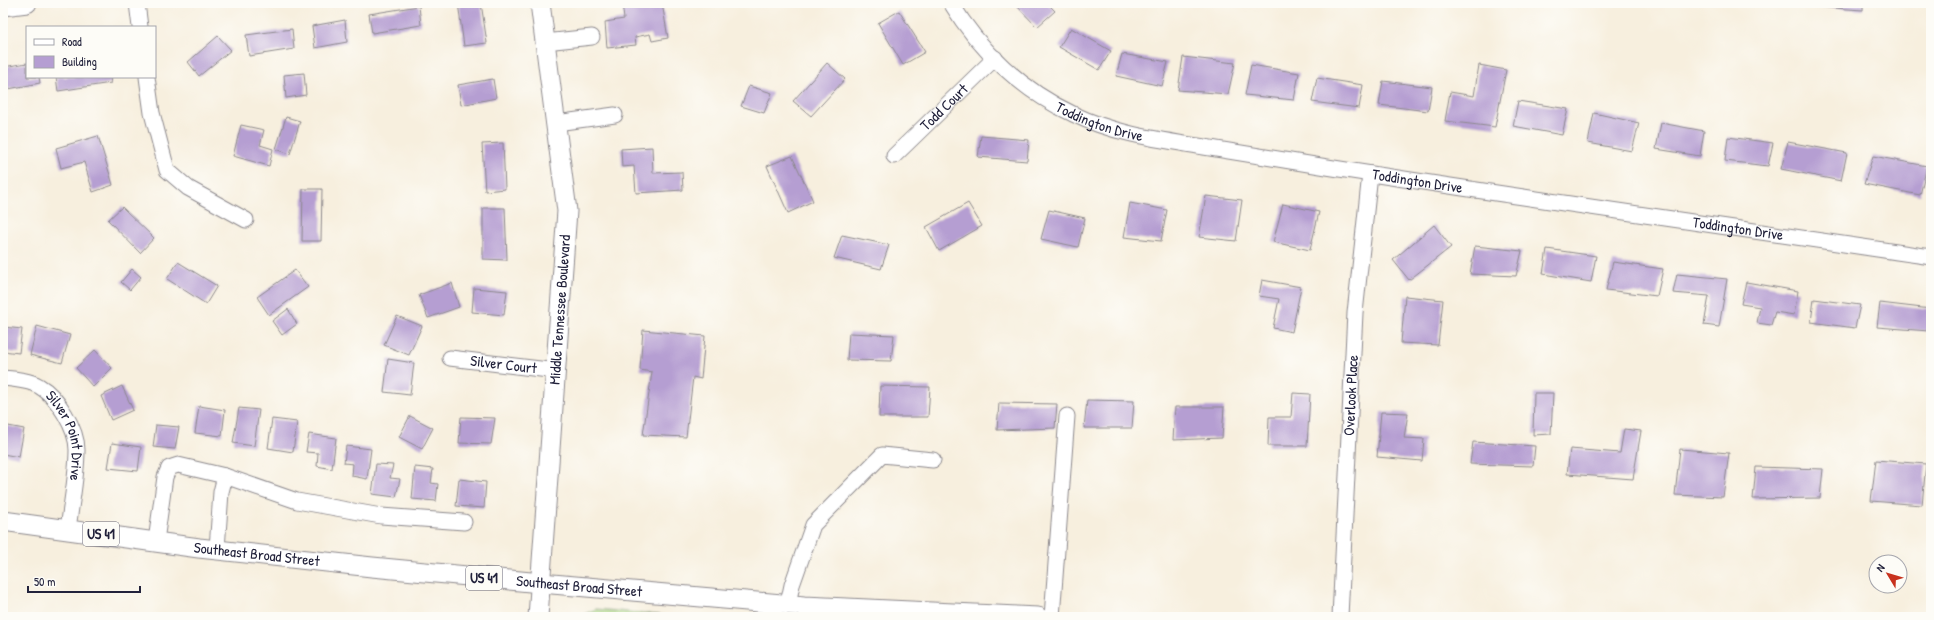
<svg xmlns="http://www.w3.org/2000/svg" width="1934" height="620" font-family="'Patrick Hand',sans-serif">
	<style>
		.green { fill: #a9d480; stroke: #667b5e }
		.building { fill: #b59ed2 }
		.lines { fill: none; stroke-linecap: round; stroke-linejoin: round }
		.minor-casing { stroke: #8c888c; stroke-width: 17 }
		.major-casing { stroke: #8c888c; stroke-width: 21 }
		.minor { stroke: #fff; stroke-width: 15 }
		.major { stroke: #fff; stroke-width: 19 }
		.labels { text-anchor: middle; stroke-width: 4; stroke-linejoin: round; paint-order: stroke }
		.shield { fill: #fdfcf7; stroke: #646373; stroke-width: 1 }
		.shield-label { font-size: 14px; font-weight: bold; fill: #22223b }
		.street-label { font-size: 15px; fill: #22223b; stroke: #fdfcf7 }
	</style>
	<rect width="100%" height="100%" fill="#fdfcf7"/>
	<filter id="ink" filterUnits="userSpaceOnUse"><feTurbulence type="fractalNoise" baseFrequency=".025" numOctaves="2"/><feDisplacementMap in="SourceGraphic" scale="8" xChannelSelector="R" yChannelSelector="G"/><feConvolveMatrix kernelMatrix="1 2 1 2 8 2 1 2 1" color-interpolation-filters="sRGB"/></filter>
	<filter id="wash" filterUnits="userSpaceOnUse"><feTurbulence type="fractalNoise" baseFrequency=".012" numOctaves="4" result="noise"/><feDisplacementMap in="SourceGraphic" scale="16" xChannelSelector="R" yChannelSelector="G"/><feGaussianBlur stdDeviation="0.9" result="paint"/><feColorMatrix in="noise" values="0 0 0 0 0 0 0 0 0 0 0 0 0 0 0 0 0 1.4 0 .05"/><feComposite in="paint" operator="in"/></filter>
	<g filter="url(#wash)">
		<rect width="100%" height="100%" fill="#f7efde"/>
		<path class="green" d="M596,609L681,617H578Z"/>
		<g id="blocks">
			<path class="building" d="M458,3H481L487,43L464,46Z
				M622,3H662L668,38L652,41L650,34L635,37L636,45L607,48L605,22L624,19Z
				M1014,3H1047L1055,11L1037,27Z
				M1788,3H1863V10L1787,5Z
				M419,6L421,25L372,33L369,14Z
				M899,11L925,52L903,65L878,23Z
				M345,20L347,42L315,48L312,26Z
				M1071,28L1111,51L1099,70L1059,47Z
				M292,29L294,49L249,56L246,35Z
				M218,36L231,50L199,76L188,62Z
				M1122,54L1168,62L1162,86L1116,76Z
				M1183,57L1235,63L1228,94L1178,90Z
				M27,63V77H39L40,83L3,90V67Z
				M827,63L845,79L811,116L793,101Z
				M1251,65L1299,73L1294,100L1245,95Z
				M1479,65L1506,70L1495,127L1445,121L1450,92L1474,96Z
				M304,73L306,95L286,98L284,75Z
				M56,77H110L111,83L58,91Z
				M1317,78L1363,85L1359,108L1312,102Z
				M493,79L496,98L461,105L458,85Z
				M1383,81L1432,87L1428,111L1379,105Z
				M749,86L772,93L764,113L741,106Z
				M1518,101L1568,109L1562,135L1513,126Z
				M1594,113L1639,123L1632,151L1588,143Z
				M286,117L300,121L290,154L276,149Z
				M1661,123L1704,131L1700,156L1656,149Z
				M241,125L264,130L260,145L273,149L269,166L233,156Z
				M98,136L113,185L93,192L84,162L61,168L56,148Z
				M981,136L1029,140L1027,161L978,157Z
				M1728,137L1773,143L1768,166L1725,161Z
				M1788,142L1847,153L1841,181L1781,169Z
				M503,143L505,189L485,191L482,144Z
				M652,147L653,173L682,172L683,190L636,193L634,166L622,167L621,149Z
				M792,156L813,201L788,213L767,166Z
				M1873,156L1927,166L1920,195L1864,184Z
				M303,189H322L321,241H302Z
				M1206,196L1242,200L1236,241L1199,237Z
				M968,203L982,226L939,251L926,227Z
				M1130,203L1167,210L1161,241L1124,237Z
				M1283,204L1319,212L1310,250L1273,242Z
				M122,207L154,238L140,253L108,220Z
				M483,208H505L507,260L483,259Z
				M1049,210L1085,218L1078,247L1041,239Z
				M1434,225L1451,247L1409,280L1393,260Z
				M842,235L889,245L881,269L834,258Z
				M1475,246L1522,251L1516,276L1470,274Z
				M1547,249L1596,256L1591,282L1543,274Z
				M178,262L217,286L206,304L167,279Z
				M1613,262L1663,269L1657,296L1606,290Z
				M132,269L141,277L130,290L121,282Z
				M295,270L308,287L269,315L257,297Z
				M1677,274L1727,279L1719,327L1704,325L1709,296L1673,293Z
				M1262,280L1301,287L1292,332L1273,328L1279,299L1259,296Z
				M1746,282L1798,291L1794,315L1775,312L1771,325L1757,323L1760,307L1741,304Z
				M452,283L459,307L428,318L419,295Z
				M474,288L507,291L504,315L472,312Z
				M1405,296L1443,300L1438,345L1401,343Z
				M1814,299L1860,305L1855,328L1811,322Z
				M1880,303L1931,309L1929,331L1877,327Z
				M288,309L297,324L282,335L272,321Z
				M397,316L422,326L409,355L384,345Z
				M37,326L70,335L62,363L30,355Z
				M3,327L22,329L19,353L3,351Z
				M643,330L705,336L701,379L693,377L686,437L643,435L652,372L640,370Z
				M849,333L894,335L891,361L847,360Z
				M95,350L112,368L93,387L76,368Z
				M388,359L414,363L410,395L384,392Z
				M122,386L133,410L111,420L101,396Z
				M880,386L930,387L928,417H879Z
				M1293,393L1310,394L1307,446H1268L1269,417H1291Z
				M1534,393H1553L1551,434L1533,435Z
				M1087,400L1134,401L1132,428H1084Z
				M999,403L1057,404L1055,428L997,430Z
				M199,406L225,410L222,436L195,433Z
				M1175,407H1224L1222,438L1173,440Z
				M239,408L259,410L254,446L233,443Z
				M1381,412L1408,413L1404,438L1424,439L1422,461L1377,457Z
				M410,416L433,428L422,449L399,437Z
				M461,417L495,418L491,444L459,443Z
				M272,419L297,422L293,452L268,448Z
				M3,425L24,429L19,457L3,454Z
				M156,425L179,427L175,449L153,447Z
				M1624,429L1641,431L1633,479L1567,474L1570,449L1620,453Z
				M309,434L336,438L332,469L317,466L318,453L306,452Z
				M1473,442L1535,446L1533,466L1470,464Z
				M112,443L141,447L138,471L108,468Z
				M346,446L371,449L367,479L352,476L353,464L344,463Z
				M1680,449L1729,453L1723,497L1675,495Z
				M1876,460L1926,464L1922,505L1871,501Z
				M376,464L393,465L390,478L400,479L396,497L372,494Z
				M415,467L433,469L431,483L438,484L436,501L412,499Z
				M1756,467L1823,469L1820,498L1753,499Z
				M459,479L486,482L484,508L456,506Z
				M83,614L99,615V617H83Z"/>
		</g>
	</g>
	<g filter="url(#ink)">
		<use href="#blocks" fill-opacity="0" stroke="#8c888c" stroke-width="1"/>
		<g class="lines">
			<defs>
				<g id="minor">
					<path d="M137,3L140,27"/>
					<path id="s1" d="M951,3C979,50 1023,91 1073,114C1112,133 1155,139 1198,146C1241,153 1284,160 1327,167C1528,199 1730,227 1931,257"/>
					<path d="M545,42L592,37"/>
					<path d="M147,77L152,113L167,170L188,188L246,220"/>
					<path d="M556,123L615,115"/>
					<path id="s2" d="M894,156L995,58"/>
					<path id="s3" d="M450,358L557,371"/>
					<path id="s4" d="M3,378C14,379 29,380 39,386C57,396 77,429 77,450C77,476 71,503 68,530"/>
					<path d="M156,541L165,477L169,468L178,465L225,476L297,501L381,516L464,522"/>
					<path d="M217,549L221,492L225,476"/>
					<path d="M788,604L792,585L813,525L882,455L933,460"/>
					<path d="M1052,617L1067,416"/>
					<path id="s5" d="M1340,617L1355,313L1370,174"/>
				</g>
				<g id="major">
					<path d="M3,6L27,3"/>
					<path id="s6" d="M3,521L199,548L372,567L541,583L804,606L1038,617"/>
					<path id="s7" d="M538,617L567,211L540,3"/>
				</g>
			</defs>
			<use href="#minor" class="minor-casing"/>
			<use href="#major" class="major-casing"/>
			<use href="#minor" class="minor"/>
			<use href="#major" class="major"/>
		</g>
	</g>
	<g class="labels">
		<g class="shield">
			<rect x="83" y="522" width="36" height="24" rx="3"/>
			<rect x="466" y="566" width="36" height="24" rx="3"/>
		</g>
		<g class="shield-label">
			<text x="101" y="539">US 41</text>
			<text x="484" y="583">US 41</text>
		</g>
		<g class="street-label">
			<text dy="5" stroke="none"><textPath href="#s2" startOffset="70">Todd Court</textPath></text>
			<text dy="5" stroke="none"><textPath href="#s1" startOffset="195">Toddington Drive</textPath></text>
			<text dy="5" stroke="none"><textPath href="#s1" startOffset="519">Toddington Drive</textPath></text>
			<text dy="5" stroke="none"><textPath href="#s1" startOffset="843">Toddington Drive</textPath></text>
			<text dy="5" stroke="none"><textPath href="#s7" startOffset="308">Middle Tennessee Boulevard</textPath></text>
			<text dy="5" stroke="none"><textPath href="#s3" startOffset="54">Silver Court</textPath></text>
			<text dy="5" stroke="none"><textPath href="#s5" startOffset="222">Overlook Place</textPath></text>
			<text dy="5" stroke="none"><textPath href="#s4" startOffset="97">Silver Point Drive</textPath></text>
			<text dy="5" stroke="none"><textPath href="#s6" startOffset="256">Southeast Broad Street</textPath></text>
			<text dy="5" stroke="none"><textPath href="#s6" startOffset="580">Southeast Broad Street</textPath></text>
		</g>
	</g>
	<rect width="1934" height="620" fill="none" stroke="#fdfcf7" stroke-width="16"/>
	<rect x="26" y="26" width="130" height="52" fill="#fdfcf7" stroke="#a5a5ac"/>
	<rect x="34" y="39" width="20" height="6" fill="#ffffff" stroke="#a5a5ac"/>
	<text x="62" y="46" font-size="12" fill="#22223b">Road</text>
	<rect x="34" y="56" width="20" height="12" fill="#b59ed2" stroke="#a5a5ac"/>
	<text x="62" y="66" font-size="12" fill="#22223b">Building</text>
	<g transform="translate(1888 574) rotate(308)"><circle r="19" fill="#fdfcf7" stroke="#a5a5ac"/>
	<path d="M0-3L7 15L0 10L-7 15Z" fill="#c8321e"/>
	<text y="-6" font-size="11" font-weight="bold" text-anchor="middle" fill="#22223b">N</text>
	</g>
	<path d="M28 586v6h112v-6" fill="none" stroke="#22223b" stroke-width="2"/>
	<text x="34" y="586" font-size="12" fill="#22223b" stroke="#fdfcf7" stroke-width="3" paint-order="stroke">50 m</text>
</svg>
